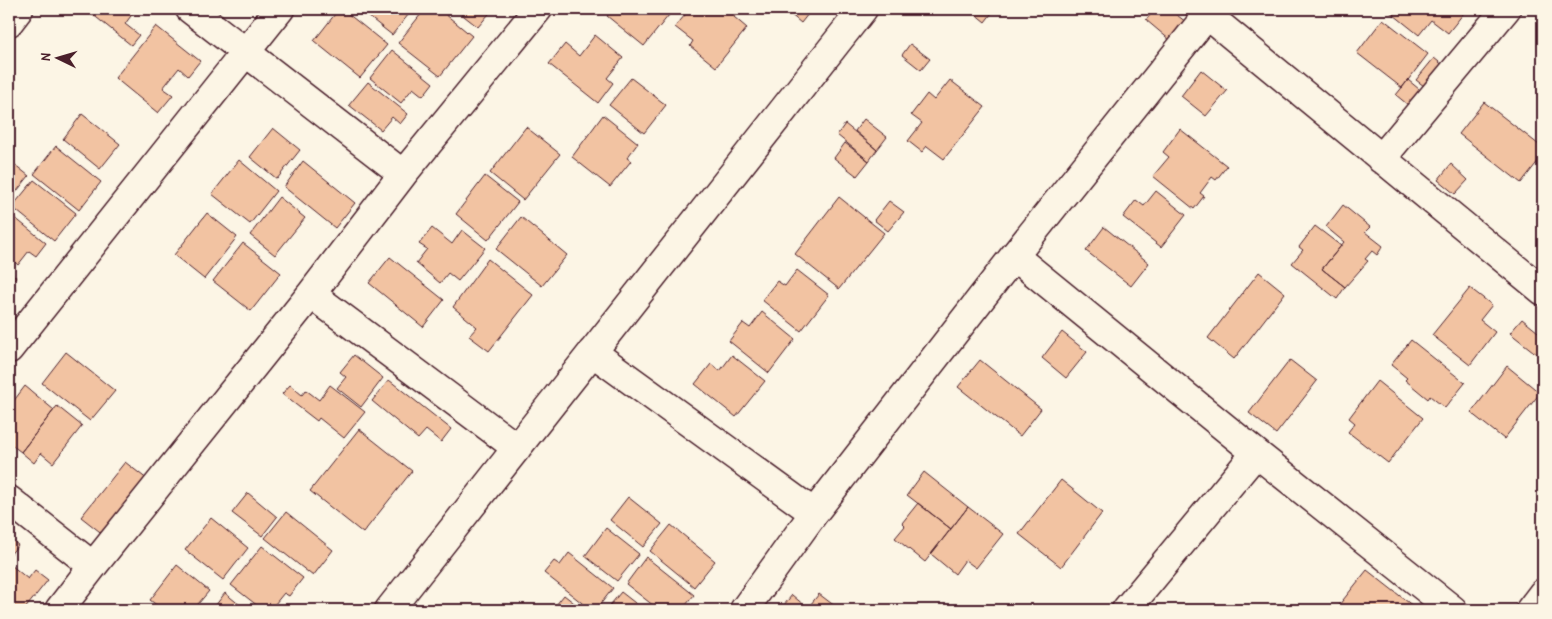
<svg xmlns="http://www.w3.org/2000/svg" width="1552" height="619" font-family="'Patrick Hand',sans-serif">
	<style>
		.building { fill: #f2c3a2; stroke: #4a1f2b }
		.lines { fill: none; stroke-linecap: round; stroke-linejoin: round }
		.street-casing { stroke: #4a1f2b; stroke-width: 31 }
		.street { stroke: #fcf5e5; stroke-width: 28 }
	</style>
	<rect width="100%" height="100%" fill="#fcf5e5"/>
	<filter id="ink" filterUnits="userSpaceOnUse"><feTurbulence type="fractalNoise" baseFrequency=".02" numOctaves="2"/><feDisplacementMap in="SourceGraphic" scale="10" xChannelSelector="R" yChannelSelector="G"/><feConvolveMatrix kernelMatrix="1 2 1 2 8 2 1 2 1" color-interpolation-filters="sRGB"/></filter>
	<g filter="url(#ink)">
		<path class="building" d="M88,9H136L125,24L139,35L131,45L87,10Z
			M339,9H342L387,45L360,78L314,41Z
			M359,9H413L392,35Z
			M425,9H439L472,36L440,76L398,43Z
			M455,9H493L478,27Z
			M612,9H662L669,15L644,46L607,16Z
			M690,9H741L734,17L747,28L716,67L690,46L693,41L675,27Z
			M784,9H812L801,23Z
			M969,9H995L985,22Z
			M1155,9H1169L1186,22L1171,41L1146,20Z
			M1390,9H1467L1448,33L1431,20L1419,35L1389,11Z
			M1383,19L1428,54L1402,88L1357,53Z
			M156,26L200,61L188,76L179,68L163,88L173,95L158,113L115,78Z
			M595,35L623,58L607,78L613,83L598,103L549,64L565,44L579,56Z
			M910,44L930,59L921,70L902,55Z
			M392,50L433,83L423,96L413,88L401,103L370,78Z
			M1434,58L1449,70L1432,92L1416,80Z
			M1201,70L1227,91L1206,116L1181,96Z
			M631,78L666,105L644,133L609,105Z
			M950,80L985,107L944,159L927,146L922,152L908,141L922,123L911,115L927,94L934,100Z
			M1408,80L1425,94L1413,109L1396,95Z
			M368,82L408,114L400,124L392,117L381,130L349,105Z
			M1484,102L1543,148V155L1521,183L1459,134Z
			M82,114L120,144L100,169L63,139Z
			M603,115L638,143L627,158L631,161L610,187L572,157Z
			M864,119L887,137L877,150L855,131Z
			M845,124L877,150L869,161L837,135Z
			M526,127L560,154L523,200L490,173Z
			M273,128L300,150L277,179L250,157Z
			M1180,129L1227,166L1216,180L1212,177L1200,193L1204,196L1194,209L1153,176L1169,157L1163,152Z
			M845,143L869,161L857,176L834,158Z
			M56,146L101,182L79,210L34,174Z
			M9,160L29,176L9,201Z
			M239,160L276,191L250,224L212,194Z
			M303,161L355,203L335,228L284,187Z
			M1451,164L1468,180L1455,194L1438,180Z
			M485,176L518,202L488,240L456,214Z
			M34,180L76,213L54,241L12,207Z
			M1156,191L1186,215L1161,247L1123,217L1136,200L1144,206Z
			M279,197L305,218L275,255L250,235Z
			M839,197L884,233L839,289L795,254Z
			M889,201L904,212L888,231L874,220Z
			M1343,205L1370,227L1365,232L1383,246L1377,255L1372,251L1365,259L1368,261L1345,287L1322,269L1344,242L1326,227Z
			M9,213L46,243L36,256L29,251L18,265L9,257Z
			M207,213L237,237L204,279L174,255Z
			M521,217L567,255L542,286L496,249Z
			M1315,226L1341,246L1322,269L1345,287L1337,299L1292,263L1303,250L1299,247Z
			M1104,227L1149,263L1131,286L1086,251Z
			M432,228L452,244L462,230L485,248L458,281L448,273L440,283L416,263L427,249L419,244Z
			M243,243L281,273L251,311L213,281Z
			M390,257L444,300L423,327L369,283Z
			M488,259L533,295L489,351L469,336L477,327L453,307Z
			M797,270L829,295L801,331L762,300L777,281L785,286Z
			M9,271L16,277L9,285Z
			M1259,272L1285,293L1234,359L1208,338Z
			M1470,288L1492,305L1480,320L1495,332L1470,365L1432,335Z
			M762,312L795,339L769,373L729,341L743,323L750,328Z
			M1522,319L1543,336V359L1510,333Z
			M1062,332L1087,352L1066,378L1042,358Z
			M1411,340L1465,383L1445,408L1430,396L1428,399L1405,380L1407,378L1391,365Z
			M66,352L115,391L90,421L42,383Z
			M354,355L383,378L361,407L337,388L346,377L340,372Z
			M732,355L765,381L736,417L695,384L711,364L720,371Z
			M980,360L1041,409L1020,436L958,387Z
			M1290,360L1317,381L1276,434L1249,413Z
			M1507,366L1540,393L1504,439L1471,413Z
			M389,380L451,429L441,442L426,430L418,439L372,401Z
			M1377,381L1423,418L1388,463L1348,432L1355,423L1349,418Z
			M290,385L302,395L306,390L319,400L330,385L365,412L344,438L319,418L317,421L282,394Z
			M25,386L54,410L21,452L9,443V407Z
			M57,406L82,426L53,463L41,453L34,463L21,452Z
			M359,429L412,471L363,533L310,491Z
			M125,462L148,480L104,535L81,517Z
			M924,472L968,507L951,529L907,495Z
			M1061,480L1102,513L1061,567L1019,534Z
			M248,493L277,517L262,536L232,513Z
			M628,497L662,524L643,547L610,520Z
			M918,503L951,529L925,562L895,538L905,526L902,523Z
			M968,507L1003,534L976,568L965,560L955,574L931,554Z
			M286,512L333,550L313,576L265,538Z
			M211,518L248,548L223,580L185,550Z
			M671,525L715,561L694,587L650,551Z
			M606,528L639,554L617,581L585,556Z
			M9,538L18,545L9,556Z
			M262,546L303,578L289,596L284,593L270,610H263L231,585Z
			M569,553L613,588L596,610H591L544,573L554,561L560,565Z
			M646,557L694,595L682,610H659L626,584Z
			M11,565L28,579L35,570L48,580L24,610H9V568Z
			M177,565L209,591L193,610H163L150,600Z
			M1367,570L1418,610H1335Z
			M621,592L644,610H606Z
			M225,593L246,610H212Z
			M819,594L840,610H806Z
			M564,595L583,610H552Z
			M792,595L805,606L802,610H780Z"/>
		<g class="lines">
			<defs>
				<path id="street" d="M190,9L403,174
					M1200,9L1543,291
					M9,22L19,9
					M1381,159L1506,9
					M1014,256L1256,453L1453,610
					M311,294L517,448
					M9,349L280,9
					M592,352L814,513
					M9,500L93,566
					M59,610L93,566L311,294L403,174L538,9
					M389,610L863,9
					M744,610L814,513L1014,256L1212,9
					M1126,610L1256,453
					M1530,610L1543,593"/>
			</defs>
			<use href="#street" class="street-casing"/>
			<use href="#street" class="street"/>
		</g>
	</g>
	<rect width="1552" height="619" fill="none" stroke="#fcf5e5" stroke-width="30"/>
	<rect x="15" y="15" width="1522" height="589" fill="none" stroke="#4a1f2b" stroke-width="2" filter="url(#ink)"/>
	<g transform="translate(58 58) rotate(275)" stroke="#fcf5e5" stroke-width="4" paint-order="stroke">
	<path d="M0-4L9 19L0 12L-9 19Z" fill="#4a1f2b"/>
	<text y="-8" font-size="14" font-weight="bold" text-anchor="middle" fill="#4a1f2b">N</text>
	</g>
</svg>
